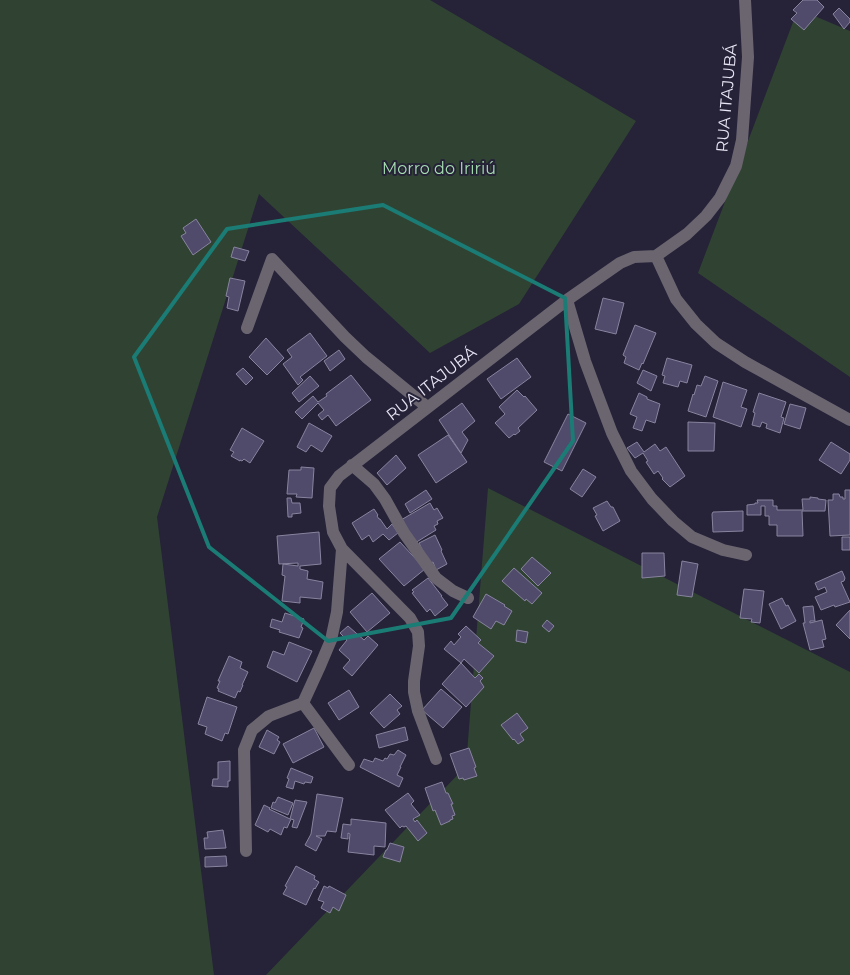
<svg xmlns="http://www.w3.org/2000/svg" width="850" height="975" font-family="Montserrat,sans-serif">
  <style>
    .green { fill: #304333 }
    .building { fill: #504a6b; stroke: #88849f }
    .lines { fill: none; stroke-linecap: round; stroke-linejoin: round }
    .street { stroke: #6b6570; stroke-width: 12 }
    .marked { fill: none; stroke: #1a7c75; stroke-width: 4; stroke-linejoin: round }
    .labels { text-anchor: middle; stroke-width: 4; stroke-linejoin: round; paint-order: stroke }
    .street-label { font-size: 16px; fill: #e8e6f5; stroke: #262238 }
    .park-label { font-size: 16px; fill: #a6deb0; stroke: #262238 }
  </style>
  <rect width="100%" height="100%" fill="#262238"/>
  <path class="green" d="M0,0H430L636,121L519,304L430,353L259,194L157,517L214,975H0Z
    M798,9L850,31V377L698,273Z
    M488,488L850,672V975H266L466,766Z"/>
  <path class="building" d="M803,0H817L824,7L804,30L791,19L797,13L793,10Z
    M839,8L850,19V22L844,29L833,14Z
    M196,219L211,242L193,255L181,236L186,233L183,228Z
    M234,247L249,251L245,261L231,257Z
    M230,278L245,281L238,311L227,308L229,297L226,296Z
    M603,298L624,303L616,334L595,329Z
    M635,325L656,333L643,364L642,363L639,370L624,363L626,357L623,355Z
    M310,333L327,356L300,377L303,380L298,385L283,364L292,357L287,350Z
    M266,338L284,358L267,375L249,357Z
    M339,350L345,359L330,371L324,361Z
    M517,358L531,377L501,399L487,379Z
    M667,358L692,365L687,383L680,381L678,387L663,383L665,376L662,375Z
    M243,368L253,378L246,385L236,374Z
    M643,370L657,376L651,391L637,383Z
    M351,375L371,400L336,426L328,415L322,420L318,415L324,410L318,403L302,419L295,412L313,396L318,402L327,396L326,394Z
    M310,376L319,386L299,402L292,393Z
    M705,376L718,381L706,417L688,411L693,394L694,395L697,385L701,386Z
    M723,382L747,390L741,407L747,409L741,427L713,417Z
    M517,390L524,397L525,396L537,410L518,428L520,431L515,435L514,434L509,438L495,423L505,414L499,407Z
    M639,393L647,397V399L660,404L655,423L646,420L642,431L633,428L637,417L630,414Z
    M759,393L786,402L781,417L784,418L780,433L766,428L767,424L762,422L760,427L752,425L755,413L753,412Z
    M462,403L475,421L462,432L468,440L461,453L439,420Z
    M790,404L806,408L800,429L784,424Z
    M568,414L586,423L562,471L544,462Z
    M688,422L715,423L714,451H688Z
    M309,423L332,436L322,452L311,445L306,452L297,447Z
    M242,428L264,441L250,463L244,459L242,461L240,460V461L231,456L234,452L230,450Z
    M448,435L467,462L436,483L418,455Z
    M637,442L644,452L655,444L660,451L666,447L685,476L670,487L662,479L663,478L658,471L654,474L646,462L648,461L643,453L635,458L627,448Z
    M831,442L850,454V460L841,474L819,460Z
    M396,455L406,468L387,485L377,473Z
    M301,467L314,468L312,498L296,497L297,494H287L289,470H301Z
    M583,469L596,477L582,497L570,489Z
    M426,490L432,499L410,513L405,504Z
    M845,490H850V535L830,536L828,500H833V494H839L840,497H843V499H845Z
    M810,497L818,498V499L826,500L825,511H802L803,536H777V525H769V516H765V506H761V515H747V505L755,504V503H758L757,500H773V506H777V510H803L802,499H810Z
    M287,498H291L292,503H300L301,513L292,514V517H288Z
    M607,501L611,507H613L620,521L603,531L595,516L597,515L593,508Z
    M430,503L434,510L437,508L443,518L437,521L438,524L434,526L436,530L415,543L401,520Z
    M374,509L378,515L377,516L379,519H380L387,529L392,524L398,533L389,540L383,534L373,542L369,535L362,540L352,523Z
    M743,511V531L713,532L712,514L713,512Z
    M319,532L321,564L300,566V569L308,571L307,579L323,582L321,599L300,597V603L282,601L285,576L282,575L283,564L298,566V563L279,564L277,536Z
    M435,535L442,550L441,551L447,564L436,570L433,562L429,564L419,543Z
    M842,537H850V550H842Z
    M400,542L425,569L404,586L379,559Z
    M642,553H664L665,576L642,578Z
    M532,557L551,573L538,586L521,569Z
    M682,561L698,564L692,597L677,595Z
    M514,568L542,593L532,604L526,599L525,601L502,581Z
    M842,571L845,578L844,581L841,582L850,602L835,607L834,605L821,610L815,597L827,592L825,587L818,590L815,583Z
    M428,578L442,596H441L448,605L435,616L430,609L427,612L412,593L414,592L412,590Z
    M744,589L764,591L760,623L751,622L752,619L740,618Z
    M372,593L390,613L367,632L350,612Z
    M486,594L505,605L504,606L512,611L504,625L496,621L491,629L473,617Z
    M782,598L786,606L788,605L796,621L781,629L769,604Z
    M813,606L815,621H810V623L822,620L826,639L822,640L824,647L810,650L803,623H805L803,607Z
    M850,610V639L836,625Z
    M285,613L304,619L301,627L303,628L299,638L279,632L280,630L270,627L272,619L282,622Z
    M547,620L554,626L549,632L542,626Z
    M348,626L364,640L368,636L378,645L352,676L343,668L350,660L339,650L347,640L340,633Z
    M466,626L481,640L478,643L494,656L479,673L464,659L461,663L444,649L451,641L454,645L461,637L458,634Z
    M517,630L528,632L526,643L516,641Z
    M289,642L312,651L297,682L267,667L273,651L284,655Z
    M229,656L242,662L240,668L248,672L242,685H243L240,692L238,691L235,698L218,691L219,689L217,688L220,681H218Z
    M461,663L475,678L479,674L483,678L480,681L484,687L466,707L442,684Z
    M441,689L462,707L443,728L422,710Z
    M349,690L359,707L339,720L328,703Z
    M390,694L402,706L397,710L400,714L384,728L370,713Z
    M207,697L237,707L228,734L225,733L222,741L205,734L207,727L198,724Z
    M517,713L528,728L520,734L524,740L518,744L514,739L513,740L501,725Z
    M405,727L408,740L379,748L376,735Z
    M314,728L324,747L293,763L283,744Z
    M267,730L279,737L277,740L280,742L274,754L259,747Z
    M469,748L476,767L474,768L477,776L464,780L463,778L459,779L450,754Z
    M398,750L406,755L400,767H401L397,775L403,778L399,787L360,767L364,759L373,762L375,758L383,761L385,758L387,759L390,754L394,755Z
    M230,761V781H228V787L212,786L213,779H218V762Z
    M291,768L313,777L311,783L305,782L304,784L295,781L293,789L286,787L289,779L287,778Z
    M442,782L446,793H448L453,804H451L455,815L452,816L453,819L450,820V821L441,825L435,810L433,811L425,788Z
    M408,793L414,801L411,804L420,815L413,819L415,822L417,820L427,833L418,841L406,826L404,827L402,826L400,828L385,810Z
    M317,794L343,798L336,832L327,831L325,836H316L322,839L316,851L305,845L311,834Z
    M278,797L293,803L288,815L271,808L273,802L275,803Z
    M295,800L307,802L297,828L292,827L294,820L291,819L287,828L284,827L281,835L270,829L268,832L255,825L264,805L270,808L269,809L290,819Z
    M351,819L386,823L385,847L374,846V855L348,852L350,834L348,833V839L341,838L343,824L351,825Z
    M223,830L226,848L205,849L204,838H208L207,832Z
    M390,843L404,847L400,862L383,857L386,850H387Z
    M226,856L227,866L205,867V857Z
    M296,866L315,876L314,879L319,882L315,889L314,888L306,905L283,894L287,887L285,886Z
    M324,886L328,888L329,886L346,895L339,911L333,907L330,913L321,908L324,902L318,900Z"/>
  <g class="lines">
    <path class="street" d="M656,256L676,299L696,324L716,343L745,362L850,420
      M567,300L585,361L598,396L612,433L631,471L652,499L673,521L692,537L723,550L746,555
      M247,328L272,259L345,337L366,357L427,407
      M352,465L374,484L385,499L404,533L436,578L453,591L468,598
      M342,549L410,618L418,632L419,646L414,681V692L418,711L436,759
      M303,703L349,765
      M246,851L244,750L252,730L269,716L303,703L320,666L331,640L337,612L342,549L333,532L329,506L330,488L339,476L567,300L620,263L634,257L656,256L687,234L706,216L720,198L736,166L742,140L748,57L745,0"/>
  </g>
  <path class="marked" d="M383,205L565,298L573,441L451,618L328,641L209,547L134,357L227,229Z"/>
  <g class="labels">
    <g class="street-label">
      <text transform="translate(726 98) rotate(-85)" y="6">RUA ITAJUBÁ</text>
      <text transform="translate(431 383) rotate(-38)" y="6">RUA ITAJUBÁ</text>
    </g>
    <g class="park-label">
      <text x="439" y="174">Morro do Iririú</text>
    </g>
  </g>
</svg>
